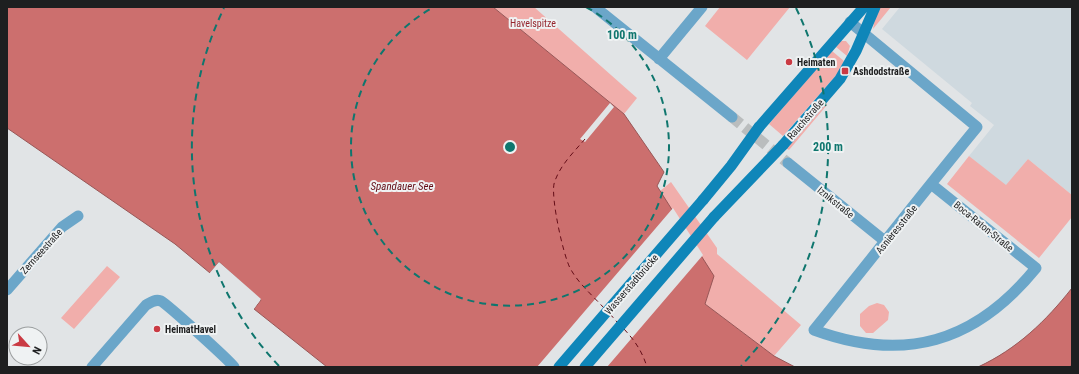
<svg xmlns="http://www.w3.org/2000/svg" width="1079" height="374" font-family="'Roboto Condensed',sans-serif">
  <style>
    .built { fill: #cfd9df }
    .green { fill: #f1aeab }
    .water { fill: #cc6f6e; stroke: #985757 }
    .pier { fill: #e1e4e6 }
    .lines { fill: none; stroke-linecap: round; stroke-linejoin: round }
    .ferry { stroke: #640d17; stroke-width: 1; stroke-dasharray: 5 4; stroke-linecap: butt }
    .minor-tunnel { stroke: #babdbe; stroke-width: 11; stroke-dasharray: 11 5.5; stroke-linecap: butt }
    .minor { stroke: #6ba6c9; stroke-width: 11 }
    .secondary { stroke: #0f86b9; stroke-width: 11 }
    .secondary-bridge { stroke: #0f86b9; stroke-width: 11 }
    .ring { fill: none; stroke: #0f766e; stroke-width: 2; stroke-dasharray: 7 5 }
    .poi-dot { fill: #ca3a43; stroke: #eff2f3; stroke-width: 1.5 }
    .labels { text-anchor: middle; stroke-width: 4; stroke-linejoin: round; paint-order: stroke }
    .park-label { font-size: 10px; fill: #95252d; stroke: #eff2f3 }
    .poi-label { font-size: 10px; font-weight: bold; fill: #1e1f20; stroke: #eff2f3; text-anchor: start }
    .street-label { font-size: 10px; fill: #1e1f20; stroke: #eff2f3 }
    .water-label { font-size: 11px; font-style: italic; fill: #640d17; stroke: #eff2f3 }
    .centre { fill: #0f766e; stroke: #eff2f3; stroke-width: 2 }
    .ring-label { font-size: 12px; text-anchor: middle; font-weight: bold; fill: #0f766e; stroke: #eff2f3; stroke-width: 4; stroke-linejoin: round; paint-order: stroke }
  </style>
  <rect width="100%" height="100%" fill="#e1e4e6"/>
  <path class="built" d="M900,7H1072V195L1028,159L1006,186L969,156L994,125L970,106L972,103L882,29Z"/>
  <path class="green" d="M493,7H534L637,98L624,114Z
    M720,7H790L747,60L705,26Z
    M881,7H891L873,29L876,12Z
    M840,41H846L850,46L847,56L836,47Z
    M832,51L844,61L838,73L783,136L769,124Z
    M826,103L827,105L789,150L786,148Z
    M969,156L1006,185L1028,159L1072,195V217L1039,258L947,184Z
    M671,182L717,248V254L801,325L774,356L705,304L660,191Z
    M107,266L120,277L74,329L61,318Z
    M877,303L884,305L889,312L888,320L873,333H866L860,326V314L869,306Z"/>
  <path class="water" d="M7,7H493L624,114L664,172L657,186L714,276L705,304L774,356L795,367H327L254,309L261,300L219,262L210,273L175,244L7,128Z
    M1072,288V365L1069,367H978C1017,349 1046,321 1072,288Z"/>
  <path class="pier" d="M610,103L614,107L585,142L580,139Z
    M673,208L703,255L607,367H537Z
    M219,262L261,299L253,310L252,308L259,300L219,265L211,275H208Z"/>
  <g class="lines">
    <path class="ferry" d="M585,139C574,152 559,166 554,184C551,199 563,254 570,268C578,283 592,295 604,308
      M610,314L617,322
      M624,329C635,341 642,351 647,367"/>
    <path class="minor-tunnel" d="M732,117L788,163"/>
    <path class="minor" d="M595,7L732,117
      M850,22L977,127C922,194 869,262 814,330C904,363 975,343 1036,268L931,184
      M659,59L702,7
      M788,163L886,242
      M7,290L62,227L78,216
      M92,367L146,305C151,302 155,299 161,301C168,305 229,360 234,367"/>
    <path class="secondary" d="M759,127L864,7
      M783,145L840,79L856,51L875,7
      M559,367L703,200
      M585,367L714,217"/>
    <path class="secondary-bridge" d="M703,200L731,166L759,127
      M714,217L783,145"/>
  </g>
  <g class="ring">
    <path d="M586 7A159 159 0 1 1 434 7"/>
    <path d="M279 366A318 318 0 0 1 224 8M796 8A318 318 0 0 1 741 366"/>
  </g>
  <g class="poi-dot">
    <circle cx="789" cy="62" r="4"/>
    <rect x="841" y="67" width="8" height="8" rx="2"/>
    <circle cx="157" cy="329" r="4"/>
  </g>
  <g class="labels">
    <g class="park-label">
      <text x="533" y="27">Havelspitze</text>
    </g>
    <g class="poi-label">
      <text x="797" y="66">Heimaten</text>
      <text x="853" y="75">Ashdodstraße</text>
      <text x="165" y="333">HeimatHavel</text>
    </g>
    <g class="street-label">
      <text transform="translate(805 119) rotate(-49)" y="4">Rauchstraße</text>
      <text transform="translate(836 202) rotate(39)" y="4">Iznikstraße</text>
      <text transform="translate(984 226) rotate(39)" y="4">Boca-Raton-Straße</text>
      <text transform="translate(896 229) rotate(-51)" y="4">Asnièresstraße</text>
      <text transform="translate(41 251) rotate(-48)" y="4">Zernseestraße</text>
      <text transform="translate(631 284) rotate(-49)" y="4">Wasserstadtbrücke</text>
    </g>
    <g class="water-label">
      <text x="402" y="190">Spandauer See</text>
    </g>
  </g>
  <circle cx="510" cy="147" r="6" class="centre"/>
  <g class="ring-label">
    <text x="622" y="39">100 m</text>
    <text x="828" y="151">200 m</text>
  </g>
  <rect width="1079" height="374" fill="none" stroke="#1e1f20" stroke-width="16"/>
  <g transform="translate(28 346) rotate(117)"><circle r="19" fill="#eff2f3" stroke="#9b9e9f"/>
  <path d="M0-3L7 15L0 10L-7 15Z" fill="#ca3a43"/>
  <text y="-6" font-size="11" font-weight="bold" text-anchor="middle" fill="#1e1f20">N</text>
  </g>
</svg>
